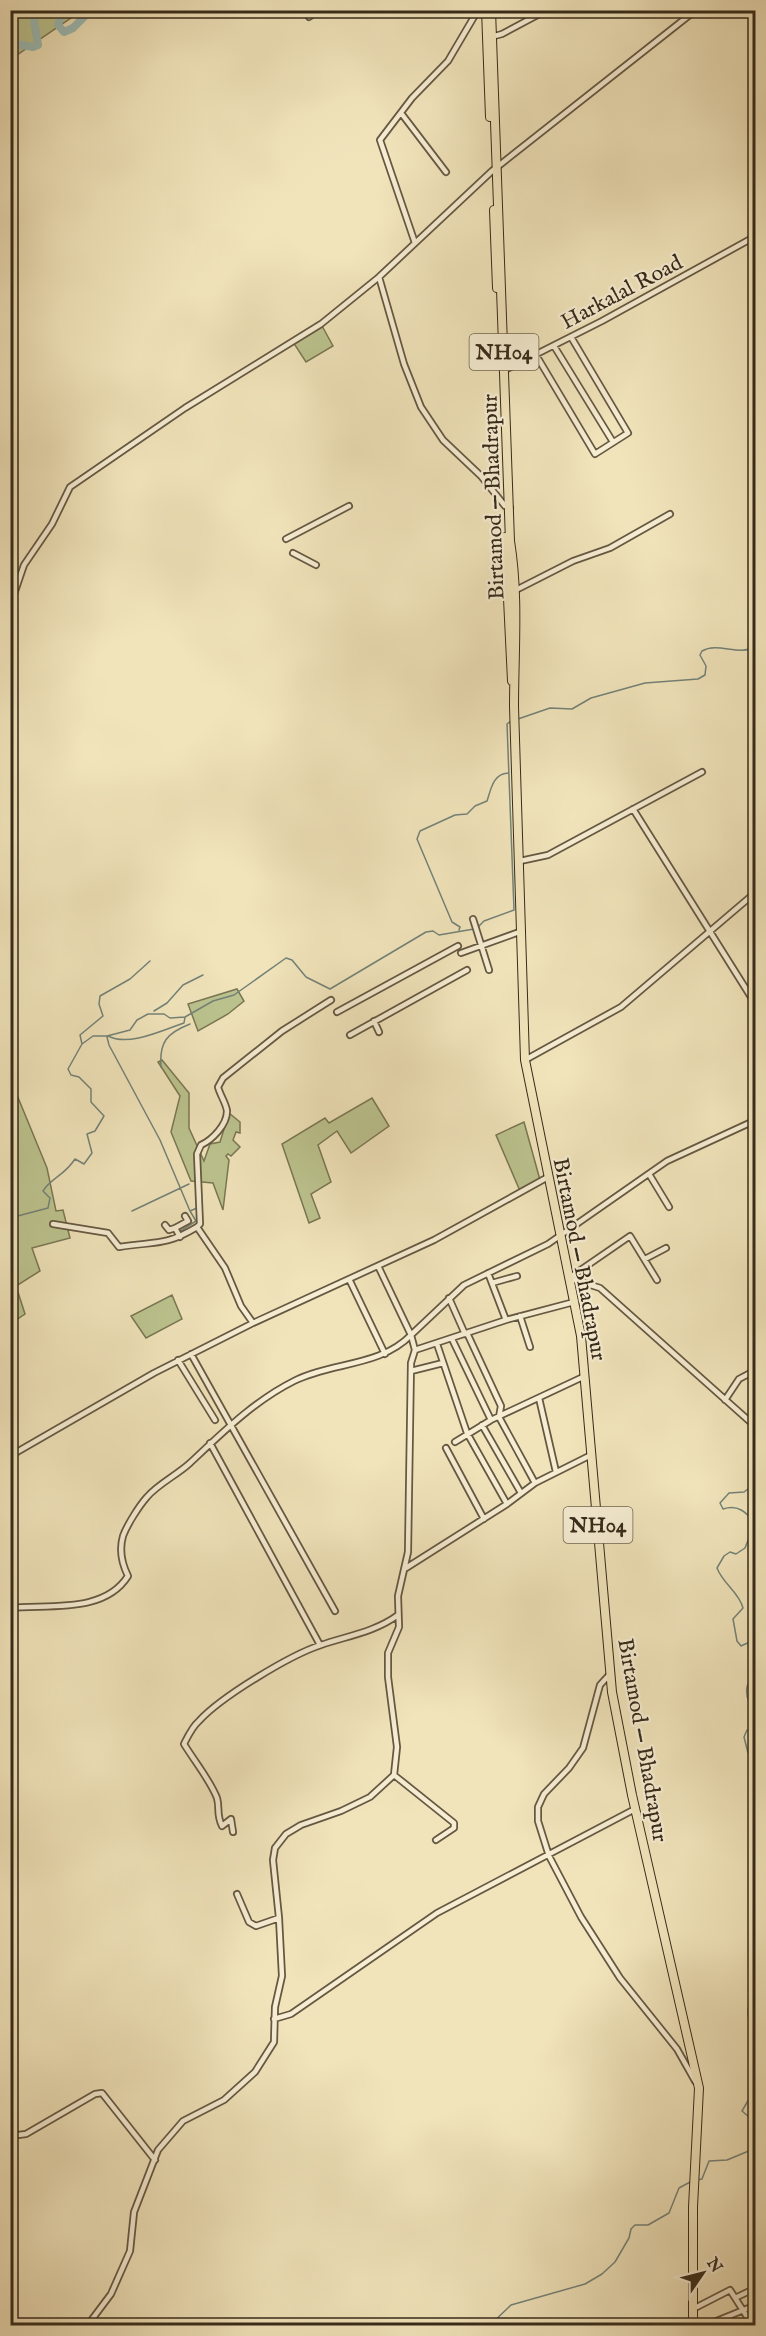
<svg xmlns="http://www.w3.org/2000/svg" width="766" height="2336" font-family="'IM FELL English',serif">
  <style>
    .green { fill: #bcc48f; stroke: #797754; stroke-width: 1.5 }
    .lines { fill: none; stroke-linecap: round; stroke-linejoin: round }
    .stream { stroke: #738278; stroke-width: 1.5 }
    .river { stroke: #9cbdb7; stroke-width: 8 }
    .minor-casing { stroke: #655842; stroke-width: 8 }
    .primary-casing { stroke: #362a1a; stroke-width: 10 }
    .minor { stroke: #f6edd3; stroke-width: 4.5 }
    .primary { stroke: #f1e4bb; stroke-width: 8 }
    .labels { text-anchor: middle; stroke-width: 4.5; stroke-linejoin: round; paint-order: stroke }
    .shield { fill: #f6edd3; stroke: #706452; stroke-width: 1.5 }
    .shield-label { font-size: 21px; font-weight: bold; fill: #362a1a }
    .street-label { font-size: 22px; fill: #362a1a; stroke: #f6edd3 }
  </style>
  <rect width="100%" height="100%" fill="#f1e4bb"/>
  <filter id="stains"><feTurbulence type="fractalNoise" baseFrequency=".00333" numOctaves="4"/><feColorMatrix values="0 0 0 0 .2 0 0 0 0 .09 0 0 0 0 .02 0 0 0 .5 -.17"/></filter>
  <radialGradient id="worn" r=".72"><stop offset=".6" stop-color="#630" stop-opacity="0"/><stop offset="1" stop-color="#630" stop-opacity=".3"/></radialGradient>
  <path class="green" d="M11,10H81V11L11,59Z
    M321,324L333,346L306,362L293,342Z
    M237,989L244,1001L228,1014L198,1031L188,1004Z
    M162,1060L189,1093V1128L204,1161L210,1144L220,1142L229,1113L240,1122V1133L236,1132L233,1140L240,1147L231,1156L228,1154L226,1156L229,1160L223,1210L213,1183L191,1181L171,1132L180,1096L158,1062Z
    M10,1078L47,1168L56,1211L63,1210L70,1238L32,1248L40,1271L16,1286L25,1314L13,1322L10,1212L16,1210L10,1199Z
    M372,1098L389,1126L351,1153L337,1131L318,1145L331,1182L311,1194L320,1218L309,1223L282,1144L325,1118L329,1123Z
    M524,1122L540,1180L520,1191L496,1135Z
    M172,1295L182,1319L146,1338L131,1316Z"/>
  <g class="lines">
    <path class="stream" d="M518,719L550,708L572,709L591,698L645,683L698,679L705,675L706,666L700,655L702,651C718,642 738,656 756,647
      M478,927L484,921L514,910L507,724L511,721
      M459,930L460,927L452,922L417,839L420,831L455,815L467,814L475,806L487,801C491,789 493,774 508,773
      M154,1011L167,1003L183,985L203,975
      M108,1036C129,1047 163,1030 184,1023L185,1017
      M107,1037L109,1045L160,1140L190,1211
      M82,1044L80,1035L103,1016L99,1004L100,996L130,979L150,961
      M161,1067C159,1042 167,1033 190,1024
      M132,1211L189,1184
      M10,1218L48,1208L50,1198L43,1191C51,1178 64,1176 75,1159L84,1164L92,1153L87,1134L95,1131L104,1116L91,1102V1089L79,1077L71,1075L68,1069L82,1044L93,1036H107L130,1030L137,1020L148,1014H164L170,1018L185,1017L213,1001L234,995L286,958L292,960L306,977L330,989L426,932L433,931L439,935L474,929
      M171,1237L196,1221L190,1211L197,1208
      M756,1483L744,1492L729,1493L720,1503L723,1509C738,1504 746,1512 755,1523L745,1548L736,1554L730,1552L724,1556L717,1568C723,1584 739,1592 743,1608L733,1619L737,1641L741,1646L756,1639
      M756,1672C747,1682 744,1690 749,1702L756,1704
      M756,1731L747,1730L744,1737L748,1753L756,1756
      M756,2005L748,2009V2016L756,2028
      M756,2087L742,2111L756,2123
      M697,2180L702,2179L709,2161L727,2160L756,2148
      M489,2326L511,2305L585,2284L602,2274L615,2262L629,2238L631,2229L635,2225H648L669,2213L679,2188L692,2181"/>
    <path class="river" d="M63,10L58,25L64,32L73,28L91,10
      M10,43L33,47L38,45L33,14L38,10"/>
    <defs>
      <path id="minor" d="M309,17L320,10
        M491,37L502,34L547,10
        M401,113L446,172
        M415,243L380,140L412,98L448,61L478,10
        M379,277L404,364L421,407L443,440L481,476L505,506L510,508
        M554,346L613,442
        M536,355L595,454L628,433L571,337
        M503,371L602,321L756,236
        M286,539L349,506
        M293,553L316,565
        M514,591L573,561L610,548L670,514
        M10,606L24,565L52,524L70,487L185,408L321,324L379,277L492,171L696,10
        M633,809L756,1005
        M520,861L548,855L702,772
        M473,919L489,970
        M461,953L522,931
        M337,1012L458,946
        M374,1021L379,1032
        M350,1035L467,970
        M525,1060L621,1007L756,892
        M649,1174L669,1207
        M53,1224L108,1233L119,1247C154,1241 164,1247 197,1227L200,1224L197,1154L201,1145C212,1140 227,1125 227,1111C226,1103 220,1095 218,1087L223,1078L282,1031L331,1000
        M165,1225L169,1230L175,1228L180,1237
        M197,1227L225,1268L241,1306L253,1323
        M175,1228L188,1221L185,1216
        M645,1259L666,1248
        M488,1273L506,1320L574,1302
        M569,1278L600,1288L756,1427
        M569,1278L630,1236L657,1280
        M349,1279L385,1354
        M492,1283L517,1276
        M449,1298L465,1334
        M520,1316L530,1347
        M467,1333L501,1406L499,1417L535,1483
        M452,1339L491,1420
        M437,1344L467,1433L507,1504L535,1483L591,1455
        M415,1350L506,1320
        M191,1354L335,1611
        M178,1360L215,1420
        M411,1371L443,1363
        M539,1398L556,1472
        M725,1400L739,1379L756,1370
        M482,1425L521,1493
        M455,1442L491,1420L585,1376
        M210,1443L320,1645
        M446,1448L484,1519
        M10,1456L154,1373L253,1323L434,1240L548,1177
        M406,1568L507,1504
        M10,1608C48,1604 104,1614 128,1576C122,1564 119,1550 123,1536C127,1525 139,1506 147,1497C158,1484 177,1475 190,1463C222,1433 254,1401 294,1381C331,1362 380,1367 411,1335L379,1268
        M611,1673L600,1685L583,1748L569,1768L544,1794L538,1807V1821L549,1856L581,1917L620,1978L677,2049L695,2081
        M394,1775L454,1823V1828L436,1840
        M233,1832L231,1819L222,1826C216,1814 220,1808 217,1798C210,1780 195,1762 184,1744C188,1736 192,1727 199,1721C221,1697 290,1655 321,1645C347,1636 375,1632 398,1615
        M237,1894L249,1922L256,1926L279,1918
        M274,2019L291,2014L437,1913L635,1809
        M10,2136L26,2134L95,2094L102,2093L155,2160
        M735,2298L756,2288
        M693,2309L730,2290L753,2326
        M87,2326L111,2294L130,2251L134,2212L158,2150L183,2121L224,2100L255,2072L274,2042L275,2007L282,1976L279,1918L273,1860L275,1848L286,1834L301,1825L341,1811L370,1797L394,1775L397,1747L388,1677V1653L399,1627L398,1596L408,1552L411,1363L415,1350L411,1335L464,1285L548,1244L667,1161L756,1120
        M704,2326L756,2305"/>
      <path id="primary" d="M486,10L490,117
        M491,10L510,541C519,596 514,652 514,707L525,1060L581,1336L612,1692L632,1795L699,2088L693,2207V2326
        M494,210L497,288
        M505,537L512,681"/>
    </defs>
    <use href="#minor" class="minor-casing"/>
    <use href="#primary" class="primary-casing"/>
    <use href="#minor" class="minor"/>
    <use href="#primary" class="primary"/>
  </g>
  <g class="labels">
    <g class="shield">
      <rect x="469.5" y="334" width="69" height="36" rx="4.5"/>
      <rect x="563.5" y="1507" width="69" height="36" rx="4.5"/>
    </g>
    <g class="shield-label">
      <text x="504" y="359">NH04</text>
      <text x="598" y="1532">NH04</text>
    </g>
    <g class="street-label">
      <text transform="translate(621 291) rotate(-28)" y="8">Harkalal Road</text>
      <text transform="translate(492 497) rotate(-92)" y="8">Birtamod — Bhadrapur</text>
      <text transform="translate(581 1259) rotate(79)" y="8">Birtamod — Bhadrapur</text>
      <text transform="translate(644 1740) rotate(80)" y="8">Birtamod — Bhadrapur</text>
    </g>
  </g>
  <rect width="766" height="2336" fill="none" stroke="#f1e4bb" stroke-width="36"/>
  <rect x="12" y="12" width="742" height="2312" fill="none" stroke="#362a1a" stroke-width="3"/>
  <rect x="18" y="18" width="730" height="2300" fill="none" stroke="#362a1a" stroke-width="1.5"/>
  <g transform="translate(703 2273) rotate(55)" stroke="#f6edd3" stroke-width="4.5" paint-order="stroke">
  <path d="M0-4.5L10 22L0 15L-10 22Z" fill="#362a1a"/>
  <text y="-9" font-size="16" font-weight="bold" text-anchor="middle" fill="#362a1a">N</text>
  </g>
  <rect width="100%" height="100%" filter="url(#stains)"/>
  <rect width="100%" height="100%" fill="url(#worn)"/>
</svg>
